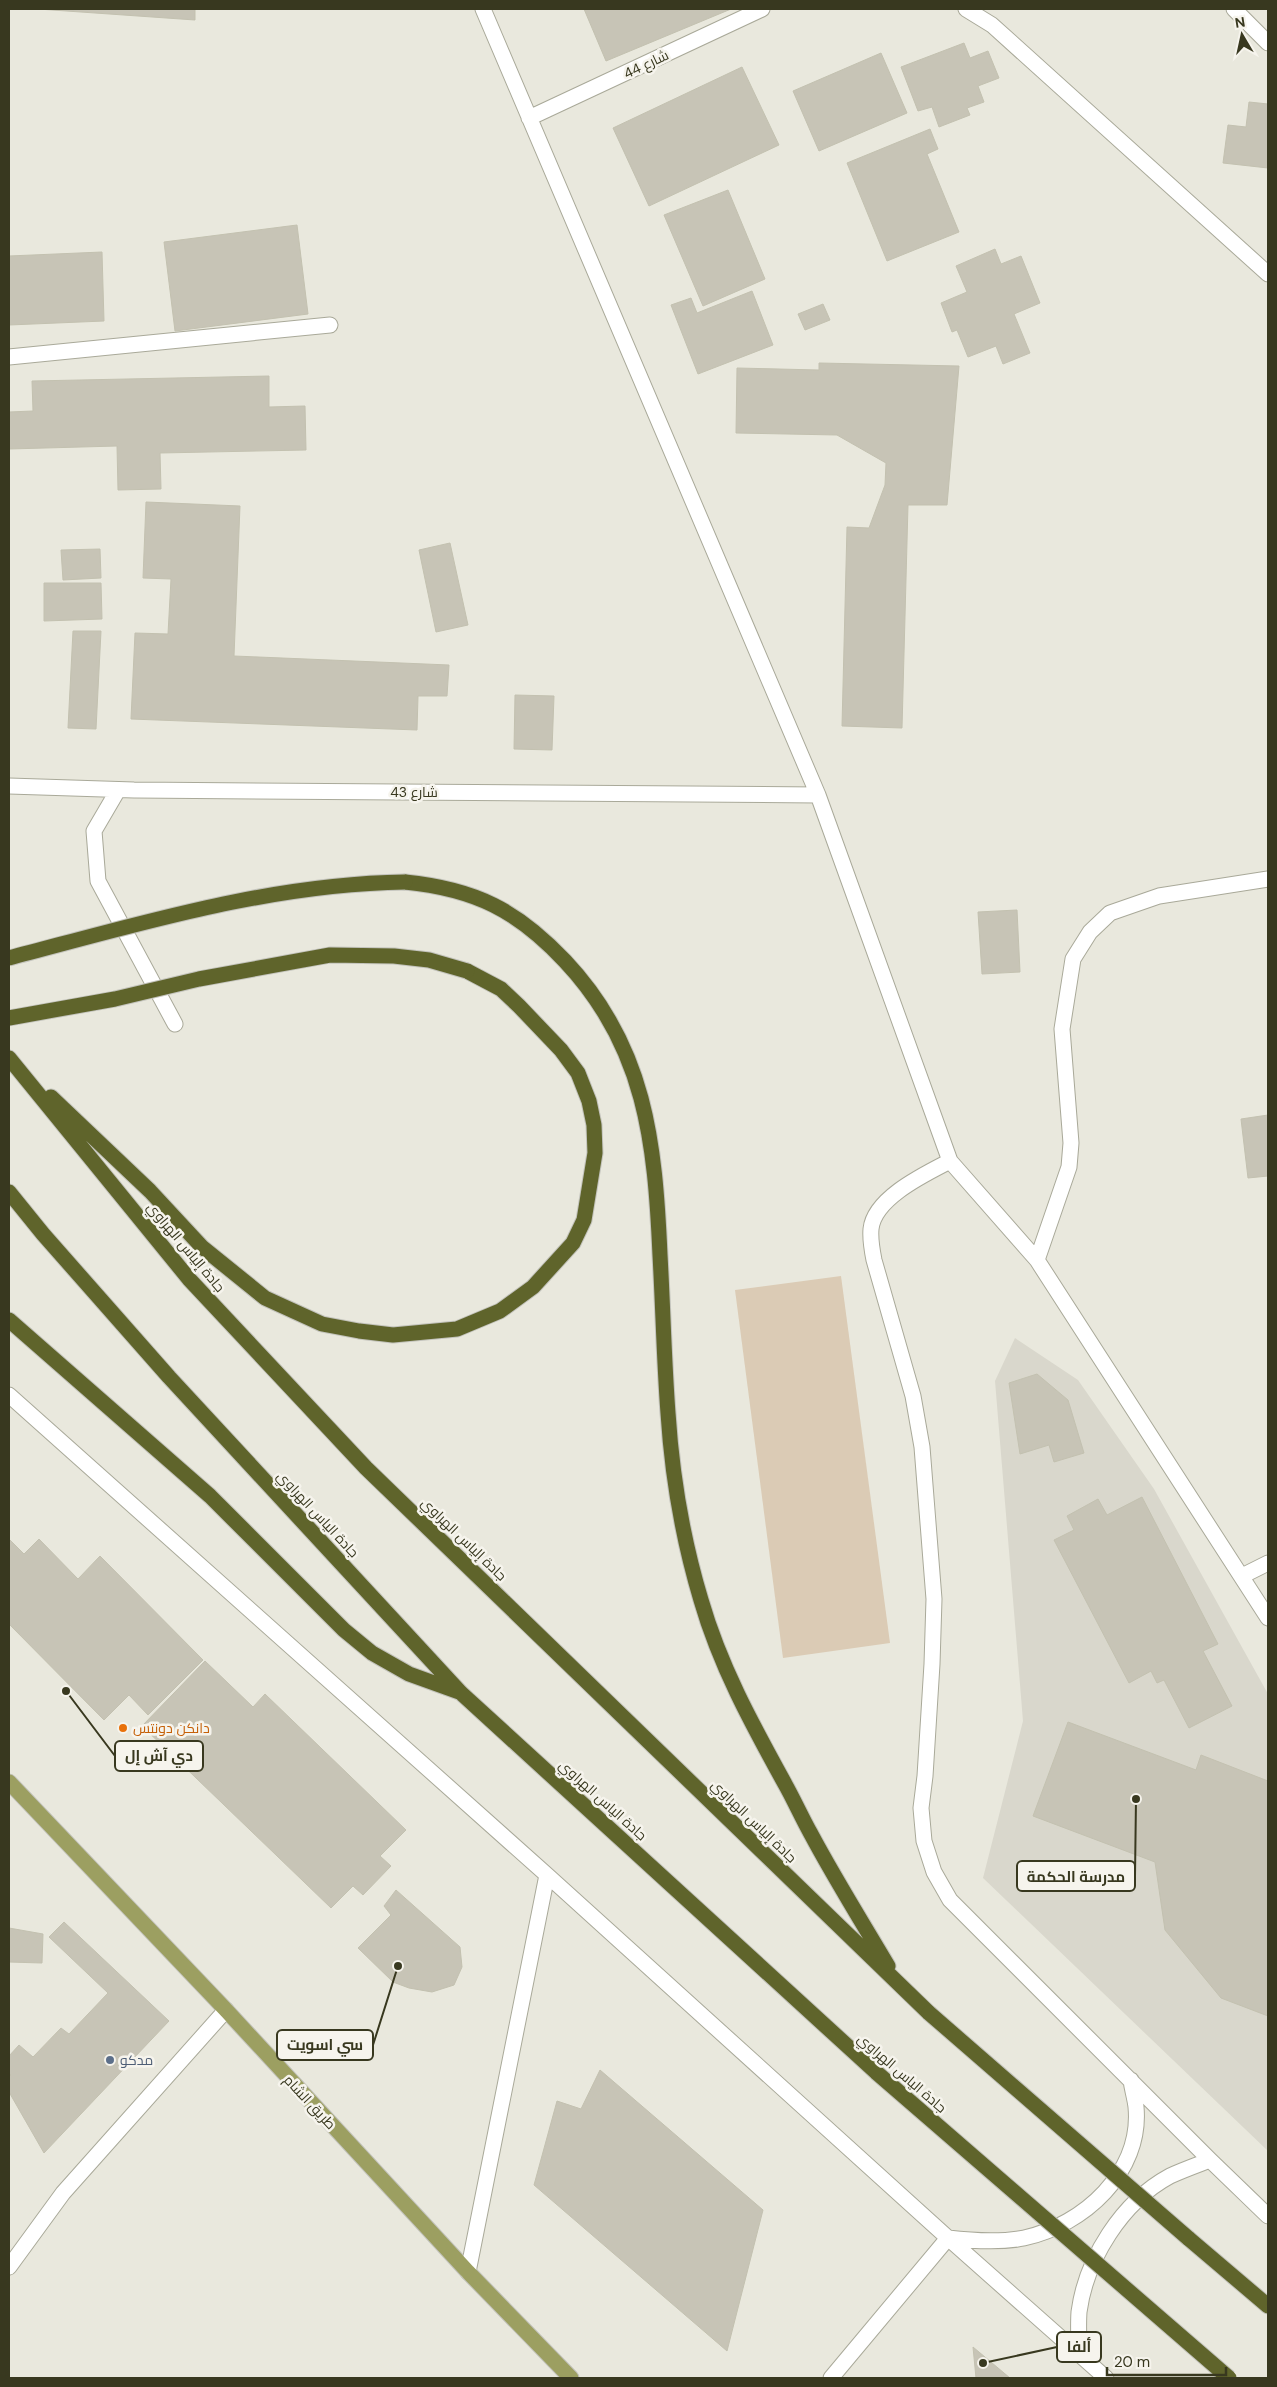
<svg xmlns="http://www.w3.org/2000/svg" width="1277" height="2387" font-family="'DM Sans',Cairo,sans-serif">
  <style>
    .built { fill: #d9d7cc }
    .green { fill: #dbcbb5 }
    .building { fill: #c7c4b6; stroke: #c3c1b0 }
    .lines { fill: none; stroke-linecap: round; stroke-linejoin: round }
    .minor-casing { stroke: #a9a999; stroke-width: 17 }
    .major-casing { stroke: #c3c3bc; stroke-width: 17 }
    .highway-casing { stroke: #c3c3bc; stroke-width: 17 }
    .minor { stroke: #fff; stroke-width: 15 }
    .major { stroke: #9c9f61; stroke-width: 15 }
    .highway { stroke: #5f642b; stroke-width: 15 }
    .highway-bridge-casing { stroke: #c3c3bc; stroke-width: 17; stroke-linecap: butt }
    .highway-bridge { stroke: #5f642b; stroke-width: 15 }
    .food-dot { fill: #e8710a; stroke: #f6f4ed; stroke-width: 2 }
    .service-dot { fill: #5c6f8a; stroke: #f6f4ed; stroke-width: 2 }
    .labels { text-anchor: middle; stroke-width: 5; stroke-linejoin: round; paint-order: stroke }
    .street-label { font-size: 14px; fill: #38381f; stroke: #f6f4ed }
    .food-label { font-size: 14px; fill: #c56008; stroke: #f6f4ed; text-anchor: start }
    .service-label { font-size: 14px; fill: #4e5e75; stroke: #f6f4ed; text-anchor: start }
    .leader { fill: none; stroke: #38381f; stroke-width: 2 }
    .callout-dot { fill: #38381f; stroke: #f6f4ed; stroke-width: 2 }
    .callout { fill: #f6f4ed; stroke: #38381f; stroke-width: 2 }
    .callout-label { font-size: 15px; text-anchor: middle; font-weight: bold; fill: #38381f }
  </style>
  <rect width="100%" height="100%" fill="#e9e8dd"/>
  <path class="built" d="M1015,1338L1078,1380L1154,1489L1268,1694V2151L983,1878L1023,1721L995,1381Z"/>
  <path class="green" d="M841,1276L890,1643L783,1658L735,1290Z"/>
  <path class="building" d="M38,9H195V20Z
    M584,9H731L606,61Z
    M964,43L970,58L988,51L999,78L978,86L984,102L967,108L970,115L939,127L932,107L918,111L901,67Z
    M881,53L907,113L819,151L793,91Z
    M742,67L779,145L649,206L613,128Z
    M1249,102L1268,104V168L1223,163L1228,125L1246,127Z
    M930,129L938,149L927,154L959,232L887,261L847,163Z
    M728,190L765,279L703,306L664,215Z
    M297,225L308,314L175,331L164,242Z
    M995,249L1001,264L1021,256L1040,303L1014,314L1030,353L1003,364L996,346L968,357L957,330L952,332L941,303L967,292L956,266Z
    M102,252L104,321L9,325V256Z
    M752,291L773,345L698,374L671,305L691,298L697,313Z
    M823,304L830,320L805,330L798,314Z
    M819,363L959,366L947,505H908L902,728L842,726L847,527L869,528L885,485L886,463L837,435L736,433L737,368L819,370Z
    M269,376V407L305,406L306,450L160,453L161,489L118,490L117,446L9,449V412L33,411L32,381Z
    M146,502L240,506L234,656L449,665L447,696H418L417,730L131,719L135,633L168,634L171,579L143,578Z
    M450,543L468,625L436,632L419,550Z
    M100,549L101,578L63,580L61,550Z
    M44,583H101L102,619L44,621Z
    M73,631H101L96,729L68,728Z
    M515,695L554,696L552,750L514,749Z
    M1017,910L1020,972L982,974L978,912Z
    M1268,1115V1176L1248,1178L1241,1119Z
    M1037,1374L1068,1400L1084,1453L1054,1462L1049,1445L1020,1454L1009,1383Z
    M1142,1497L1218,1644L1203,1651L1232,1706L1189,1728L1164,1680L1157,1683L1151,1671L1129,1683L1054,1540L1074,1530L1067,1516L1098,1499L1107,1515Z
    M9,1539L24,1554L39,1539L78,1579L100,1556L203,1660L148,1715L129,1695L104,1720L9,1624Z
    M205,1661L253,1707L265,1694L406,1830L380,1856L391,1866L363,1895L353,1886L331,1908L142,1726Z
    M1068,1722L1196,1770L1201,1755L1268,1781V2016L1221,1998L1165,1930L1155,1862L1033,1816Z
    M396,1890L460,1947L462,1967L454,1985L432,1992L409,1988L393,1982L358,1948L391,1915L384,1906Z
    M64,1922L169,2021L44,2153L9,2092V2077L11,2075L9,2073V2056L19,2045L33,2057L61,2028L69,2034L108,1993L49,1937Z
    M9,1928L43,1934L42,1963L9,1962Z
    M600,2070L763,2210L727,2351L534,2185L557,2101L581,2109Z
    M973,2347L1010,2378H976Z"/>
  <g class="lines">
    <defs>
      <path id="minor" d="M483,9L818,795L950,1161L1037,1260L1268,1618
        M966,9L992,25L1268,274
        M1234,9L1268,43
        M529,118L762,9
        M9,357L330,325
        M9,786L134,790L818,795
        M118,790L94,831L98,881L175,1024
        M950,1161C925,1174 874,1198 871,1229C870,1240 872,1250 874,1260L913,1396L922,1447L934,1599L932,1664L925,1776L921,1808L924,1841L934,1872L950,1900L1210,2160L1268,2216
        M1037,1260L1069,1167L1071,1143L1062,1029L1073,959L1090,932L1110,913L1159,896L1268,879
        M9,1395L547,1875L948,2238L1106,2378
        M1242,1576L1268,1563
        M9,2267L63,2193L226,2010
        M468,2272L547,1875
        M1079,2355C1079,2341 1078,2326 1079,2312C1086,2259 1122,2202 1170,2176C1183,2170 1197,2165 1210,2160
        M831,2378L948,2238C973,2241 999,2243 1024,2238C1084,2225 1142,2172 1136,2107C1135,2098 1132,2089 1131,2080"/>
      <path id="major" d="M9,1782L226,2010L468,2272L571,2378"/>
      <path id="highway" d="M405,882C475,889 517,910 565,961C646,1047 655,1143 660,1255C663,1308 664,1360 668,1413C672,1475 683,1540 701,1600C720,1666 752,1724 785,1784C794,1800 802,1818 811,1834C835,1879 862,1922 888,1966
        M9,1058L189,1279L366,1468L929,2013
        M51,1097L150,1191L202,1247L265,1298L322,1324L359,1331L393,1335L457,1329L500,1311L533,1287L573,1243L584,1220L595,1153L594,1125L589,1101L578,1073L561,1050L519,1006L501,989L467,971
        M9,1192L43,1234L169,1377L461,1693L877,2073
        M9,1320L210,1496L344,1630L372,1653L409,1674L459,1692
        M1188,2238L1268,2306"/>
    </defs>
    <use href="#minor" class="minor-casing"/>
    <use href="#major" class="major-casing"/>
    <use href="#highway" class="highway-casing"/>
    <use href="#minor" class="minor"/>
    <use href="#major" class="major"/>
    <use href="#highway" class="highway"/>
    <defs>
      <path id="highway-bridge" d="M9,958C139,924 269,884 405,882
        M9,1018L115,999L199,979L330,955L394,956L429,960L467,971
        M929,2013L1188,2238
        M877,2073L1229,2378"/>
    </defs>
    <use href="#highway-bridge" class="highway-bridge-casing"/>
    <use href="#highway-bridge" class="highway-bridge"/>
  </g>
  <circle class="food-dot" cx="123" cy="1728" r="5"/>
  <circle class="service-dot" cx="110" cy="2060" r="5"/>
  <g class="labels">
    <g class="street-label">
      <text transform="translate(646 64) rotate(-25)" y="5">شارع 44</text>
      <text x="414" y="797">شارع 43</text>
      <text transform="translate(186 1247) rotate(50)" y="5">جادة إلياس الهراوي</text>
      <text transform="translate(318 1514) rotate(47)" y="5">جادة الياس الهراوي</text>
      <text transform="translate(464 1539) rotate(44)" y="5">جادة إلياس الهراوي</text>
      <text transform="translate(603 1800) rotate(42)" y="5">جادة الياس الهراوي</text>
      <text transform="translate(754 1821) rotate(44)" y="5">جادة إلياس الهراوي</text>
      <text transform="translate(902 2073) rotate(41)" y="5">جادة الياس الهراوي</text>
      <text transform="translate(310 2102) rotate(47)" y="5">طريق الشام</text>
    </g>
    <g class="food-label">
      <text x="133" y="1733">دانكن دونتس</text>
    </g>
    <g class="service-label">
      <text x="120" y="2065">مدكو</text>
    </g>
  </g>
  <path class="leader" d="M66 1691L115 1756M1136 1799L1135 1876M398 1966L373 2045M983 2363L1057 2347"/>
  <g class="callout-dot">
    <circle cx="66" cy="1691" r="5"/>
    <circle cx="1136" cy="1799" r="5"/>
    <circle cx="398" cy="1966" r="5"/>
    <circle cx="983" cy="2363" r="5"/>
  </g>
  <g class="callout">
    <rect x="115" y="1741" width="88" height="30" rx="5"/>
    <rect x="1017" y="1861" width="118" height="30" rx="5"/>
    <rect x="277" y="2030" width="96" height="30" rx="5"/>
    <rect x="1057" y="2332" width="44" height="30" rx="5"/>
  </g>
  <g class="callout-label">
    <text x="159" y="1761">دي آش إل</text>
    <text x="1076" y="1882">مدرسة الحكمة</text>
    <text x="325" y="2050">سي اسويت</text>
    <text x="1079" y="2352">ألفا</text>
  </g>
  <rect width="1277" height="2387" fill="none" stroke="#38381f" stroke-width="20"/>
  <g transform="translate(1242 35) rotate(351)" stroke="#f6f4ed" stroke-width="4" paint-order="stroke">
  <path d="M0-4L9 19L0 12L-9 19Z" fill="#38381f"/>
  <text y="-8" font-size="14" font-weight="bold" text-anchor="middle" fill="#38381f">N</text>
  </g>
  <path d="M1107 2367v8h119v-8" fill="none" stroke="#38381f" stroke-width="2.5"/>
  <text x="1114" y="2367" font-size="15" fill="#38381f" stroke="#f6f4ed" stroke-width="4" paint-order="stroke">20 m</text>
</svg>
